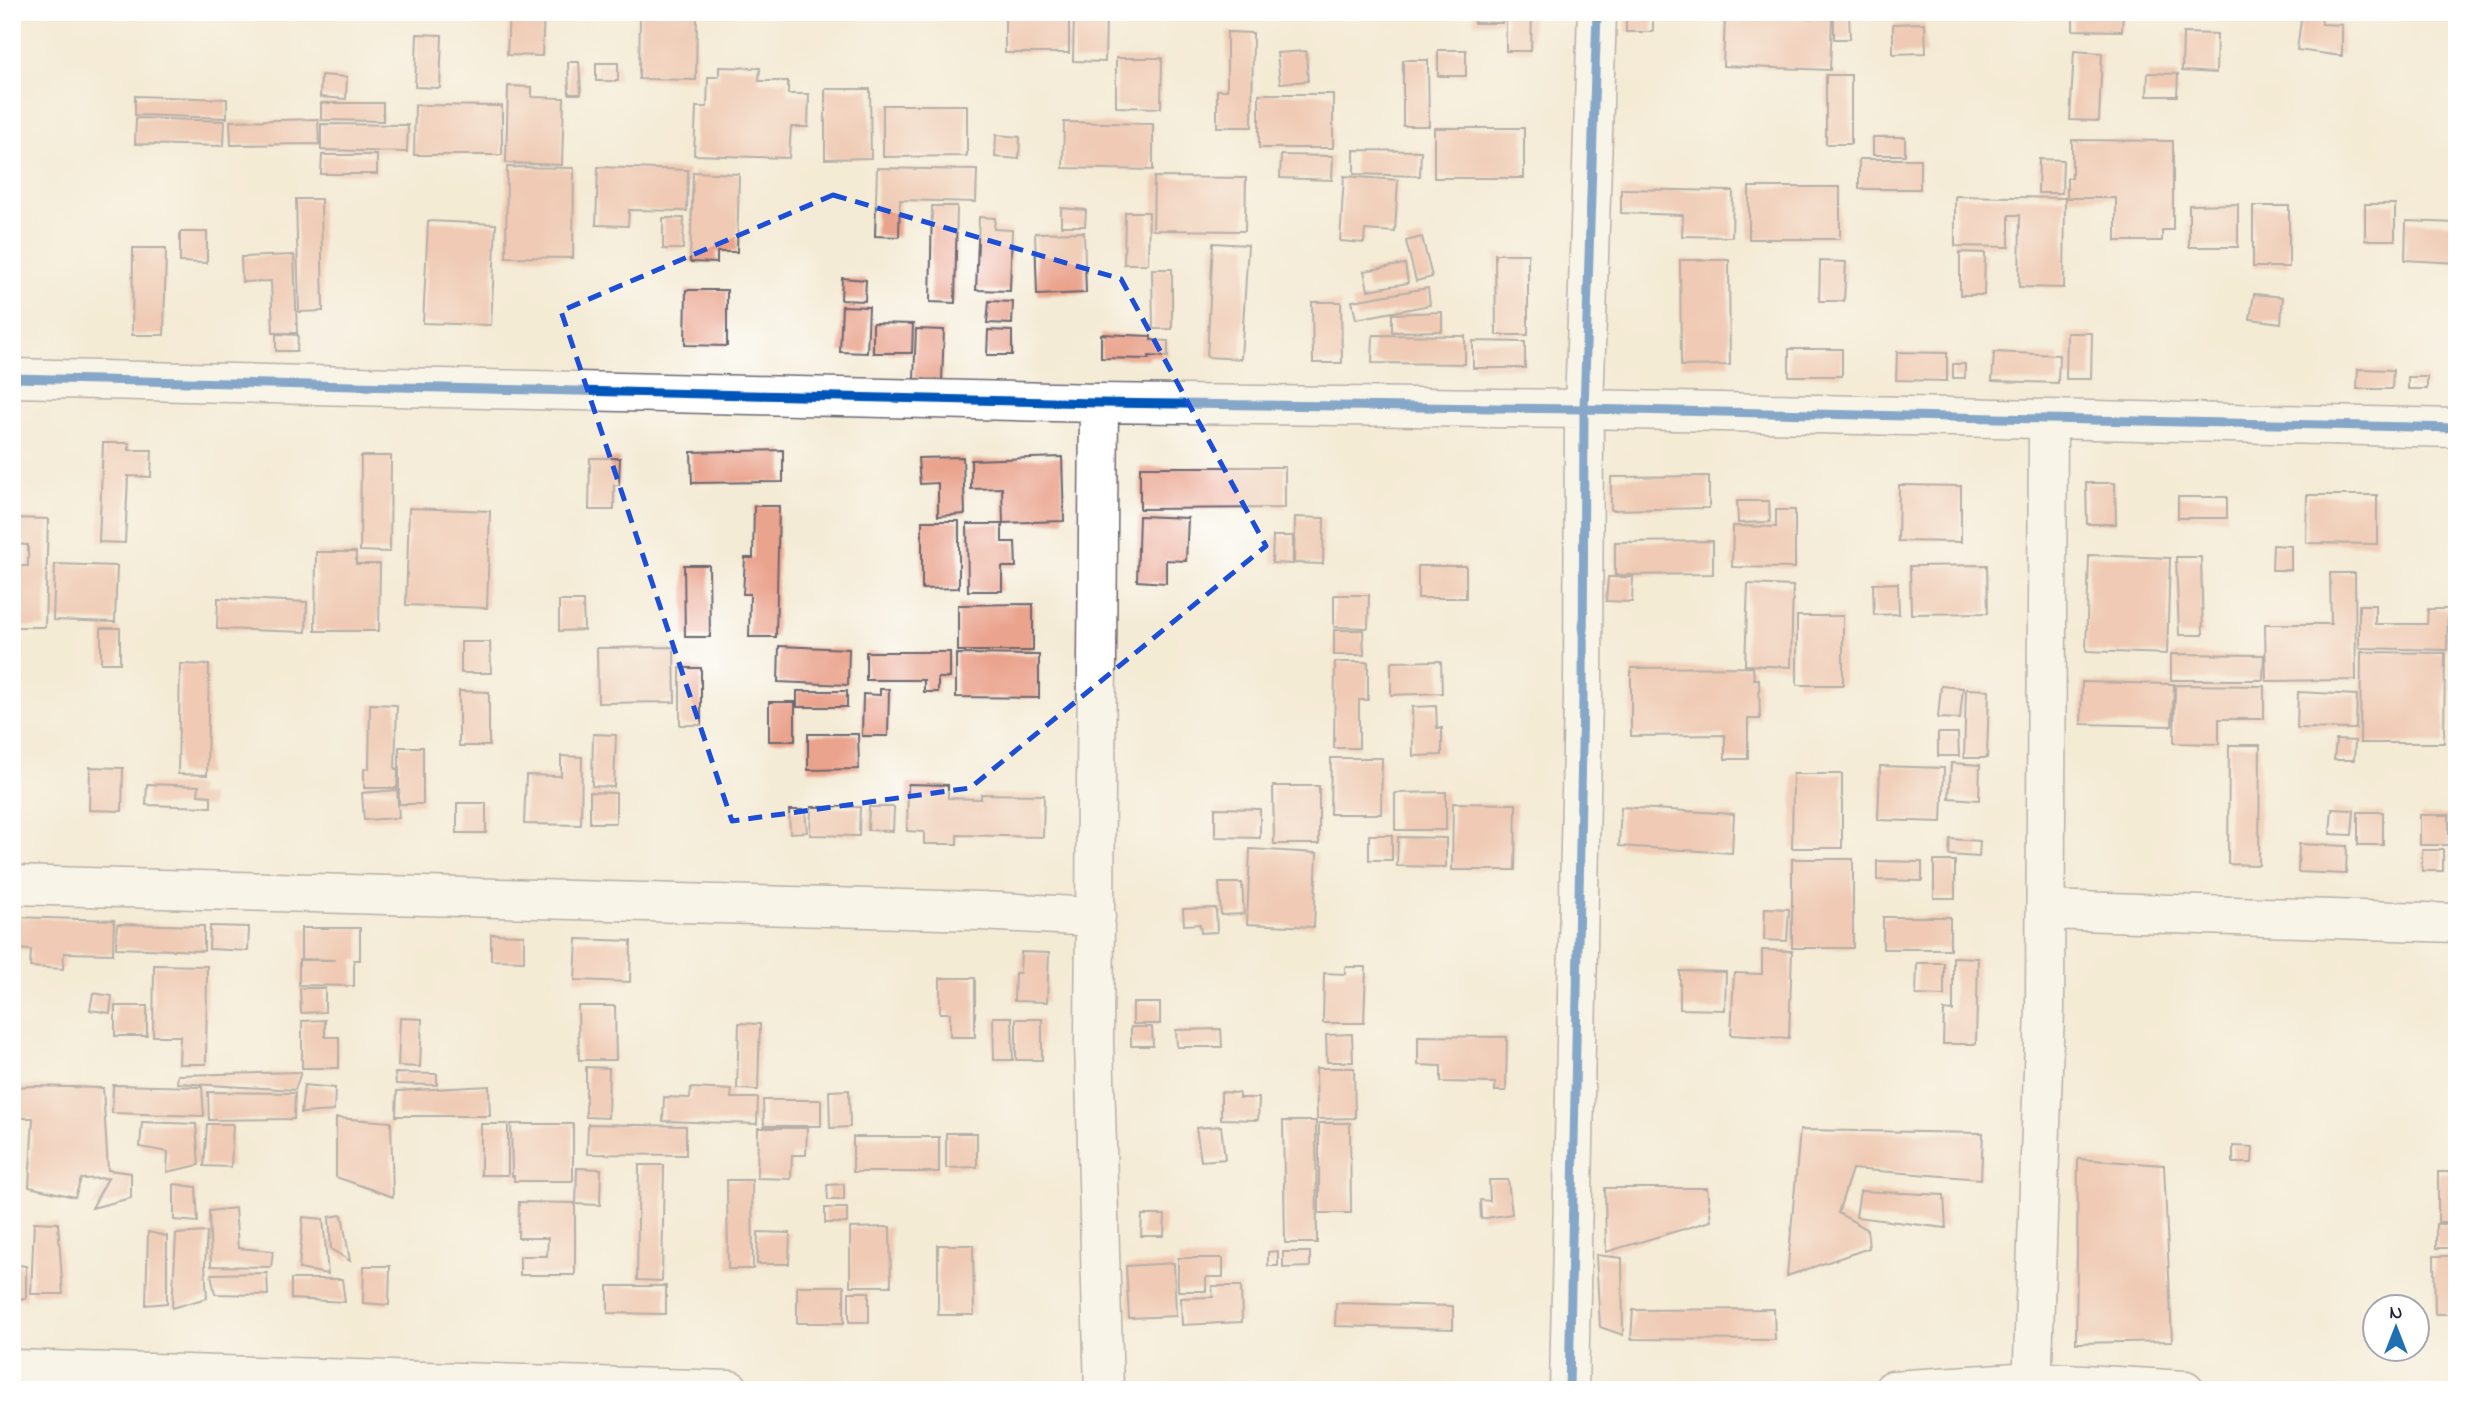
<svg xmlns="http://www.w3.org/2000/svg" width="2469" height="1402" font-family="'Indie Flower',sans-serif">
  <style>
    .building { fill: #eaa38c }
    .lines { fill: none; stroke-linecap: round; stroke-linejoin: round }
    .minor-casing { stroke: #6c6871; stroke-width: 41 }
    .minor { stroke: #fff; stroke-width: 38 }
    .cycleway-casing { stroke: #fff; stroke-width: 13 }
    .cycleway { stroke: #0057b8; stroke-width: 9 }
    .marked { fill: none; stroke: #1d4ed8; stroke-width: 5; stroke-dasharray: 14 9; stroke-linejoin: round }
  </style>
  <rect width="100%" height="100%" fill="#fff"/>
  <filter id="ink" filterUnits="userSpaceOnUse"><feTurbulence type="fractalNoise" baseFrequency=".0143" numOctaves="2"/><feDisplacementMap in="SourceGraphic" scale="14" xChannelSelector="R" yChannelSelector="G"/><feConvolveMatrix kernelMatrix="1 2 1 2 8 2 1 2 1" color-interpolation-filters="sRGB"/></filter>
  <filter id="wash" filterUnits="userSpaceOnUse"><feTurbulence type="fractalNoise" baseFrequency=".00686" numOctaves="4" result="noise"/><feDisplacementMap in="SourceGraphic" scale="28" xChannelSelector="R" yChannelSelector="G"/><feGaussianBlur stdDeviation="1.57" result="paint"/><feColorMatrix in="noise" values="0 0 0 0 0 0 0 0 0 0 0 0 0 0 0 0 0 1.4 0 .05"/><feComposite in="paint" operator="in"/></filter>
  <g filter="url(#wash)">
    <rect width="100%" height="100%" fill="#f4ebd6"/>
    <g id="blocks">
      <path class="building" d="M509,12H544L542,56L507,55Z
        M640,12H697L696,80L639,79Z
        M1005,12H1069V53H1005Z
        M1074,12H1106L1105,62L1073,61Z
        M1474,12H1502V23H1474Z
        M1506,12H1532L1531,51H1506Z
        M1626,12H1653V32H1626Z
        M1828,12H1849L1850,39H1834V15H1828Z
        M2073,12H2123L2122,31L2073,30Z
        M2302,12H2321L2322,24L2342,25V56L2297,50Z
        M1725,16L1832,19L1830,70L1723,66Z
        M1925,23L1926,53L1893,54V24Z
        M1227,32L1253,33L1252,127H1217V90H1227Z
        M2183,33L2217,34L2216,73L2182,71Z
        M417,34L442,35L440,88L415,87Z
        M1438,50H1466V76H1438Z
        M1306,51L1308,81L1280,83L1277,53Z
        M2074,51L2102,53L2099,121L2070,120Z
        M1116,58H1162L1161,108L1116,107Z
        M1403,60H1428L1429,126H1403Z
        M568,62H579L581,94H569Z
        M596,63H618V81H596Z
        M719,67L760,68L759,81H788V94H809L808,127H791L789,158L694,155L696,107H707L708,77H719Z
        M2148,73L2178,74L2177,96H2147Z
        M321,75L347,77L346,99L320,97Z
        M1826,75H1851V144H1826Z
        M508,86L532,87V97L564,98L562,165L506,163Z
        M825,89H870L871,158L825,159Z
        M1259,94H1333V148H1259Z
        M135,96L227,99V118L135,115Z
        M321,103H383V121L321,120Z
        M415,105L502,106V155H414Z
        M883,105H967V156L883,157Z
        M136,118L225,121L224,146L135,144Z
        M318,119L319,144L231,145L230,121Z
        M1064,122L1153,124V170L1063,168Z
        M321,124L408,125L407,152L321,150Z
        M1434,128H1524V178H1434Z
        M996,135L1020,137L1019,159L995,157Z
        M1873,137H1905V155H1873Z
        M2072,140L2173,141V230H2162V241H2116V198H2067V178H2072Z
        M1354,150L1421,151L1420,176L1354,174Z
        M322,155H377V174H321Z
        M1281,155L1333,156L1332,180L1280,178Z
        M1859,159H1920V189H1859Z
        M2039,159L2063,160L2062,193H2038Z
        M507,167L574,168L573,258L506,257Z
        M598,167L688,170L687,211L629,210L628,226L596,225Z
        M877,168L977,170L976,202L900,200L899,237L875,236Z
        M693,172L739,174L737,252H717V263L690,262Z
        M1344,176L1398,180L1395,232L1365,230L1364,243L1340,241Z
        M1154,177L1246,178L1245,231L1153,230Z
        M1749,187H1840V239H1749Z
        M1621,189L1733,191L1732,237L1682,236L1683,215L1621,213Z
        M1955,196L2065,198L2064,288L2019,287L2020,215H2009V247L1955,246Z
        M296,199H321L323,311L299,312Z
        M2238,204V247H2189V205Z
        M2365,204H2395V240H2365Z
        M932,206H957L955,303L930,302Z
        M2253,206H2289V267H2253Z
        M1061,208L1086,210L1085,226H1061Z
        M1125,212H1149L1148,264H1124Z
        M979,217L995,218L994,229L1012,230L1010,291L976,290Z
        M663,218H684L683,249H663Z
        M428,221L496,224L491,325L423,323Z
        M2406,221L2457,223V263L2405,260Z
        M180,232H207V263L180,262Z
        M1084,232L1086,293L1037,295L1035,233Z
        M1422,237L1432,277L1416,281L1406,241Z
        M1213,243L1248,245L1241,359L1207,357Z
        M133,248H166L164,335H132Z
        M1960,252L1985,253L1984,295H1960Z
        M1495,254H1528V335H1496Z
        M294,255L297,333H273L271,281L242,282L241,257Z
        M1680,260H1729L1730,365L1681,366Z
        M1820,261L1846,262L1844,301H1819Z
        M1405,264L1408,283L1368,290L1364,271Z
        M1152,269H1172V329H1153Z
        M842,278L866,280L865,301L841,300Z
        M1428,288L1430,305L1356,319L1352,301Z
        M686,290H727V346L685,345Z
        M2254,294L2283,297L2281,323L2250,319Z
        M989,301L1013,302L1012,324L987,323Z
        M1312,302H1341L1342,363H1313Z
        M842,306L869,307L867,353L840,352Z
        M1442,312V331L1392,332V314Z
        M873,323L913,324L912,353H873Z
        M916,329L944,330L942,381L914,379Z
        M988,330L1012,331V355H987Z
        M2067,333H2092L2091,379H2066Z
        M276,334L298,335L297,351H276Z
        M1101,334L1151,336V340L1168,341V357L1149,356V359L1101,358Z
        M1373,335L1465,336V364L1372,363Z
        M1473,341L1525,342V368H1473Z
        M1789,349H1842V376H1789Z
        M1897,352L1947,353V381L1896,380Z
        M1994,352L2059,355L2058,383L1992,381Z
        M1953,364H1965V378H1953Z
        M2358,369L2393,370L2392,389H2357Z
        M2408,377H2427V389H2408Z
        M103,443H129V450H152L151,477L128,476L125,543L99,542Z
        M783,450V482L692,483L691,452Z
        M361,456H391L390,552L360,551Z
        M963,457L965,514L938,516V483L920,484L918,458Z
        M1062,457L1064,521L1003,523L1002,488L971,489V460Z
        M590,458H620L619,485H614V510H589Z
        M1140,467H1285V508L1140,509Z
        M1709,476V508L1611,510V477Z
        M2086,483H2115L2116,524H2087Z
        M1899,485L1961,486V542L1898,541Z
        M2307,495H2377V544L2306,543Z
        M2178,497H2227V518H2178Z
        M1737,501H1769L1770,522L1738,523Z
        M754,506H779L776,637H749L750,594H743L745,558H753Z
        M409,508L490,511L487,608L406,605Z
        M1776,510H1795V568L1732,567L1733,526L1776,527Z
        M1139,516L1188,518L1186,561L1166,560V583L1137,581Z
        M1295,517L1324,518L1323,564L1294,563Z
        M12,518L48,519L45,627H15L14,639L12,638V566H28V545L12,544Z
        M922,521H959V588L922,589Z
        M967,524H1002V542H1015L1016,567H1002V591H968Z
        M1273,536H1293V564L1272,563Z
        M1713,541V574L1615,575V542Z
        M2273,545L2291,546V570H2272Z
        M316,552H356V564H380L379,631H315Z
        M2089,555L2170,558L2167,654L2086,651Z
        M2176,557H2201L2203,635H2179Z
        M55,564L117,566L115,622L53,620Z
        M2454,564H2457V635H2452Z
        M684,565H709L710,637H685Z
        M1987,565L1988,613L1911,614L1910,566Z
        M1418,566H1466V598H1418Z
        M2330,573H2355L2356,680L2266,681L2265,624H2331Z
        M1608,577H1633L1632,602L1606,601Z
        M1898,583L1899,614L1874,615L1873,584Z
        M1748,584L1793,586L1791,667L1745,665Z
        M1334,595H1369L1368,628L1334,627Z
        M218,598L307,602L306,632L217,629Z
        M559,601H583L584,630L559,631Z
        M1033,604V651H958V605Z
        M2359,605H2375V624H2427L2428,609H2448L2447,650L2359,648Z
        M1797,616H1843V685H1797Z
        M101,628H120V663H101Z
        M1334,630H1363L1364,655H1334Z
        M2451,639H2457V689H2451Z
        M461,642H490L491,673H461Z
        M779,646L849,649L848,685L778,682Z
        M674,647L675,702L598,703L597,648Z
        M866,652H950V678H938V692H924V680H866Z
        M2361,652L2445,653L2444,743H2360Z
        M956,654L1039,655V698L956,697Z
        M2171,654L2264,655L2263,680H2171Z
        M1441,661L1442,693L1391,695V662Z
        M1335,662H1368V700H1359V748H1334Z
        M180,664L209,665L207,775L178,774Z
        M1753,667L1754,679H1759L1760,719H1748V759H1725V735L1631,736V668Z
        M680,668H701V725H680Z
        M2082,682L2174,684L2172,726L2081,724Z
        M2175,685L2264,686V719H2219V744L2174,743Z
        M1941,686L1963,688L1960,719L1938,718Z
        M880,689H889L888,736H862L863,694L880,695Z
        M1966,689L1989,690L1987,758H1964Z
        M459,691L489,692V746H459Z
        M797,691H847V707H797Z
        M2298,692L2357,695L2356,729L2297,728Z
        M769,702H795V741H769Z
        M370,704L397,705L395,769H398L397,788H364V769H369Z
        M1436,706L1437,728H1442V755L1413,756L1412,707Z
        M1938,733H1958L1959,756H1938Z
        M593,734L616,735L614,787L592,786Z
        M808,734H858L859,769L808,770Z
        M2336,740L2355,741L2354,760H2334Z
        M2229,745H2260L2259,865L2228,864Z
        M399,747H423V804H399Z
        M561,756L582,757L581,825L524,824L526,775L561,776Z
        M1331,758H1382L1381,814H1330Z
        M1951,763L1980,765L1979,800L1949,798Z
        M1880,766L1944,768L1942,822L1878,820Z
        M90,767L123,768L122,811L89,810Z
        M1793,774H1842V848H1792Z
        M147,784L199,786L198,795L211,796V807L146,805Z
        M908,784L948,785V798L981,799V794L1044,795L1043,837L957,835V844H924V832L907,831Z
        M1273,786H1319V844H1274Z
        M397,790L399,818L364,820L362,793Z
        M590,792L616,793V823H590Z
        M1446,792V830H1395V793Z
        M457,803H486V833H457Z
        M1453,803L1516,804L1515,870H1452Z
        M811,807H860L859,836L810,835Z
        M869,807H894L893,831L868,830Z
        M1621,807L1734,814L1732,853L1619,846Z
        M1215,808L1260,809V838L1215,837Z
        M2332,809L2354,810L2352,835L2330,834Z
        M789,810H805L807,832L790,833Z
        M2358,812H2383V845H2358Z
        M2420,815H2449V845H2420Z
        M1369,835H1392V860H1369Z
        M1398,837L1446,838V867L1397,866Z
        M1950,839L1980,841L1979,857L1949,855Z
        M2299,844L2347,846L2346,874L2298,872Z
        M1250,849L1317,853L1314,927L1247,924Z
        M2422,850H2443V871H2422Z
        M1792,859H1853V948H1792Z
        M1877,861L1922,862V881L1877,880Z
        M1934,861H1955V898H1934Z
        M1219,883H1242L1244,914L1221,915Z
        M1216,908L1217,932L1201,933L1200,924L1184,925L1183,909Z
        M1765,908L1789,909L1787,941L1764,940Z
        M12,917L114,920L113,954L64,953L63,969L30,967L31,950L12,949Z
        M1883,917H1950V949H1883Z
        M117,924L204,926V951L116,948Z
        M210,926L249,927L248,951L209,949Z
        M301,928H360V960H354V986L299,985V960H336L301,959Z
        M491,934L524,935V961L491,960Z
        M577,939L631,941L630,982L575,980Z
        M1762,950L1792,951L1789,1038L1731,1035L1734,973L1762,974Z
        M1021,952L1049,953L1047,1002L1014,1001L1015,973H1020Z
        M1953,957L1978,958L1976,1044H1943L1944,1010L1953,1011Z
        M1917,963H1944V996L1916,995Z
        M154,965L207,966L206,1064H179L180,1036H153Z
        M1345,967H1366L1364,1023H1323L1324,973L1345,974Z
        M1680,971L1726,972L1725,1010L1680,1009Z
        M940,978H975V1037H950V1013H940Z
        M300,988H325V1012L301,1013Z
        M93,993L112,996L110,1013L90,1010Z
        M1133,1003H1160V1024H1133Z
        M115,1006H147V1036H115Z
        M578,1006H615L616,1060H579Z
        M993,1017H1012L1013,1060H994Z
        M400,1018L422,1019L420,1067L398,1066Z
        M1016,1019H1042V1060H1016Z
        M325,1020V1037H339V1068H302V1021Z
        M739,1023L760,1024L758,1090L737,1089Z
        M1131,1027H1152L1153,1046H1131Z
        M1221,1029L1222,1047H1177L1176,1030Z
        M1352,1034L1353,1062H1327L1326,1035Z
        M1418,1036L1507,1037L1506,1091H1495V1083L1441,1082V1066L1418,1065Z
        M586,1067L609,1068L608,1118L586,1117Z
        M1316,1068H1354L1355,1118L1317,1119Z
        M301,1072L295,1090L177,1083L178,1075Z
        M395,1073L437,1074V1085L396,1084Z
        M113,1085L202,1087L204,1116L112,1113Z
        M304,1085L335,1088L334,1111L301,1113Z
        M35,1086L103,1088L108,1170L131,1173V1198L92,1208L108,1178L81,1179L75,1197L29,1187L33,1118H12V1087Z
        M489,1086L490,1116H396L397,1091Z
        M691,1088L732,1090L731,1098H758L757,1124L663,1121L664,1097L690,1098Z
        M849,1090L850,1127L830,1128L829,1091Z
        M208,1092L295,1093L294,1119L209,1120Z
        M1221,1092L1239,1093V1098H1259L1258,1120L1221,1119Z
        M763,1100H821V1126H764Z
        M336,1118L391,1122L393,1197L336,1177Z
        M1283,1121H1316L1317,1243H1285Z
        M142,1122L196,1124L199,1165L167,1172L168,1152L140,1147Z
        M1319,1123H1350L1351,1213H1319Z
        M207,1124H233L231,1167L204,1166Z
        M481,1124H508V1175H481Z
        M511,1124H573V1181H514V1176H512Z
        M588,1124L686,1126V1155L587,1154Z
        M1221,1126L1225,1159L1201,1161L1196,1128Z
        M758,1128H807L806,1155H792L791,1179L757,1178Z
        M1800,1130L1983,1133L1981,1179L1852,1169L1838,1213L1867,1229L1869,1248L1787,1276Z
        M946,1133H977V1167L946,1168Z
        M853,1137H939V1172H853Z
        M2233,1146L2253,1147L2252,1163H2233Z
        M2078,1159L2164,1165L2172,1341L2076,1343Z
        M639,1165H664L662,1281L637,1280Z
        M577,1168L601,1169L600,1205L576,1204Z
        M2438,1172H2457V1222H2438Z
        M727,1180H752L753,1269H728Z
        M1489,1180H1508L1512,1214L1481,1219L1480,1200L1490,1201Z
        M174,1184L196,1187L198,1222L174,1220Z
        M844,1184V1200H828L827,1185Z
        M1605,1188H1707L1711,1221L1606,1252Z
        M1860,1191L1944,1195L1946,1228L1856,1217Z
        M519,1202L575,1203V1275H520V1256H547L548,1238H518Z
        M235,1208L238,1248L273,1251L271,1267L211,1266L209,1211Z
        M825,1208H847V1223H825Z
        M342,1215L350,1261L331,1249L329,1217Z
        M1142,1215H1165L1164,1236H1141Z
        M303,1217L323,1219L328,1274L299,1269Z
        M34,1222L58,1223L63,1294H31Z
        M2436,1224H2451L2450,1248H2436Z
        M890,1227L891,1286H850V1228Z
        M148,1232L167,1236V1303L146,1305Z
        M207,1232L205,1264L207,1298L172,1308L176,1234Z
        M758,1232L790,1233L789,1264H757Z
        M938,1245H973L974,1315H938Z
        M1278,1251V1266H1268V1252Z
        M1283,1252H1310V1267L1283,1268Z
        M1596,1255L1622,1258L1623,1335L1600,1327Z
        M2434,1256H2457V1314H2435Z
        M1178,1258H1223V1277H1206V1291H1178Z
        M1174,1263L1176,1316L1129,1318L1126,1266Z
        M12,1264L26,1266V1299L12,1298Z
        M364,1266H390L389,1305L363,1303Z
        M267,1273L268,1295L215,1294L211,1274Z
        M291,1279H342L345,1302L291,1299Z
        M608,1286H666V1314L608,1313Z
        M797,1286H844V1323H797Z
        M1212,1286H1241L1242,1322L1182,1325L1181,1298L1213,1297Z
        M849,1292H869V1322H849Z
        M1336,1303L1453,1306V1329L1335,1326Z
        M1774,1309L1775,1340L1631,1339L1633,1310Z"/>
    </g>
  </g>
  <g filter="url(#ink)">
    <use href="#blocks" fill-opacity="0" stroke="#6c6871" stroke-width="2"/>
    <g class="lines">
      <defs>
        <path id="minor" d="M12,378L1099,403L1584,409L2457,428
          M1099,403L1094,1042L1104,1390
          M12,885L980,911L1096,917
          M2046,910L2457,923
          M12,1369L730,1390
          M1569,1390L1583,697L1584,409L1597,12
          M1893,1390L2032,1381L2185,1390
          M2032,1390L2045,1010L2048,421"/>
      </defs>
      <use href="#minor" class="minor-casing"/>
      <use href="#minor" class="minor"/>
      <defs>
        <path id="cycleway" d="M12,378L1099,403L1584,409L2457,428
          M1569,1390L1583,697L1584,409L1597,12"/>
      </defs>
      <use href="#cycleway" class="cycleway-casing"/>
      <use href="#cycleway" class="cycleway"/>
    </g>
  </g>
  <path d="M0 0H2469V1402H0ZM833,195L1121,279L1266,546L970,788L732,821L561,311Z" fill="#f4ebd6" fill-opacity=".55" fill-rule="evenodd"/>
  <path class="marked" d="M833,195L1121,279L1266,546L970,788L732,821L561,311Z"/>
  <rect width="2469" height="1402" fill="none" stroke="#fff" stroke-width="42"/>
  <g transform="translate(2396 1328)"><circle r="33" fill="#ffffff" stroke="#a7a7b1" stroke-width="2"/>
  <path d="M0-5L12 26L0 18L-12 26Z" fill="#1f6fb2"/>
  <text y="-10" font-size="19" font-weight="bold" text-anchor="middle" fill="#22223b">N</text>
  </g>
</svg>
